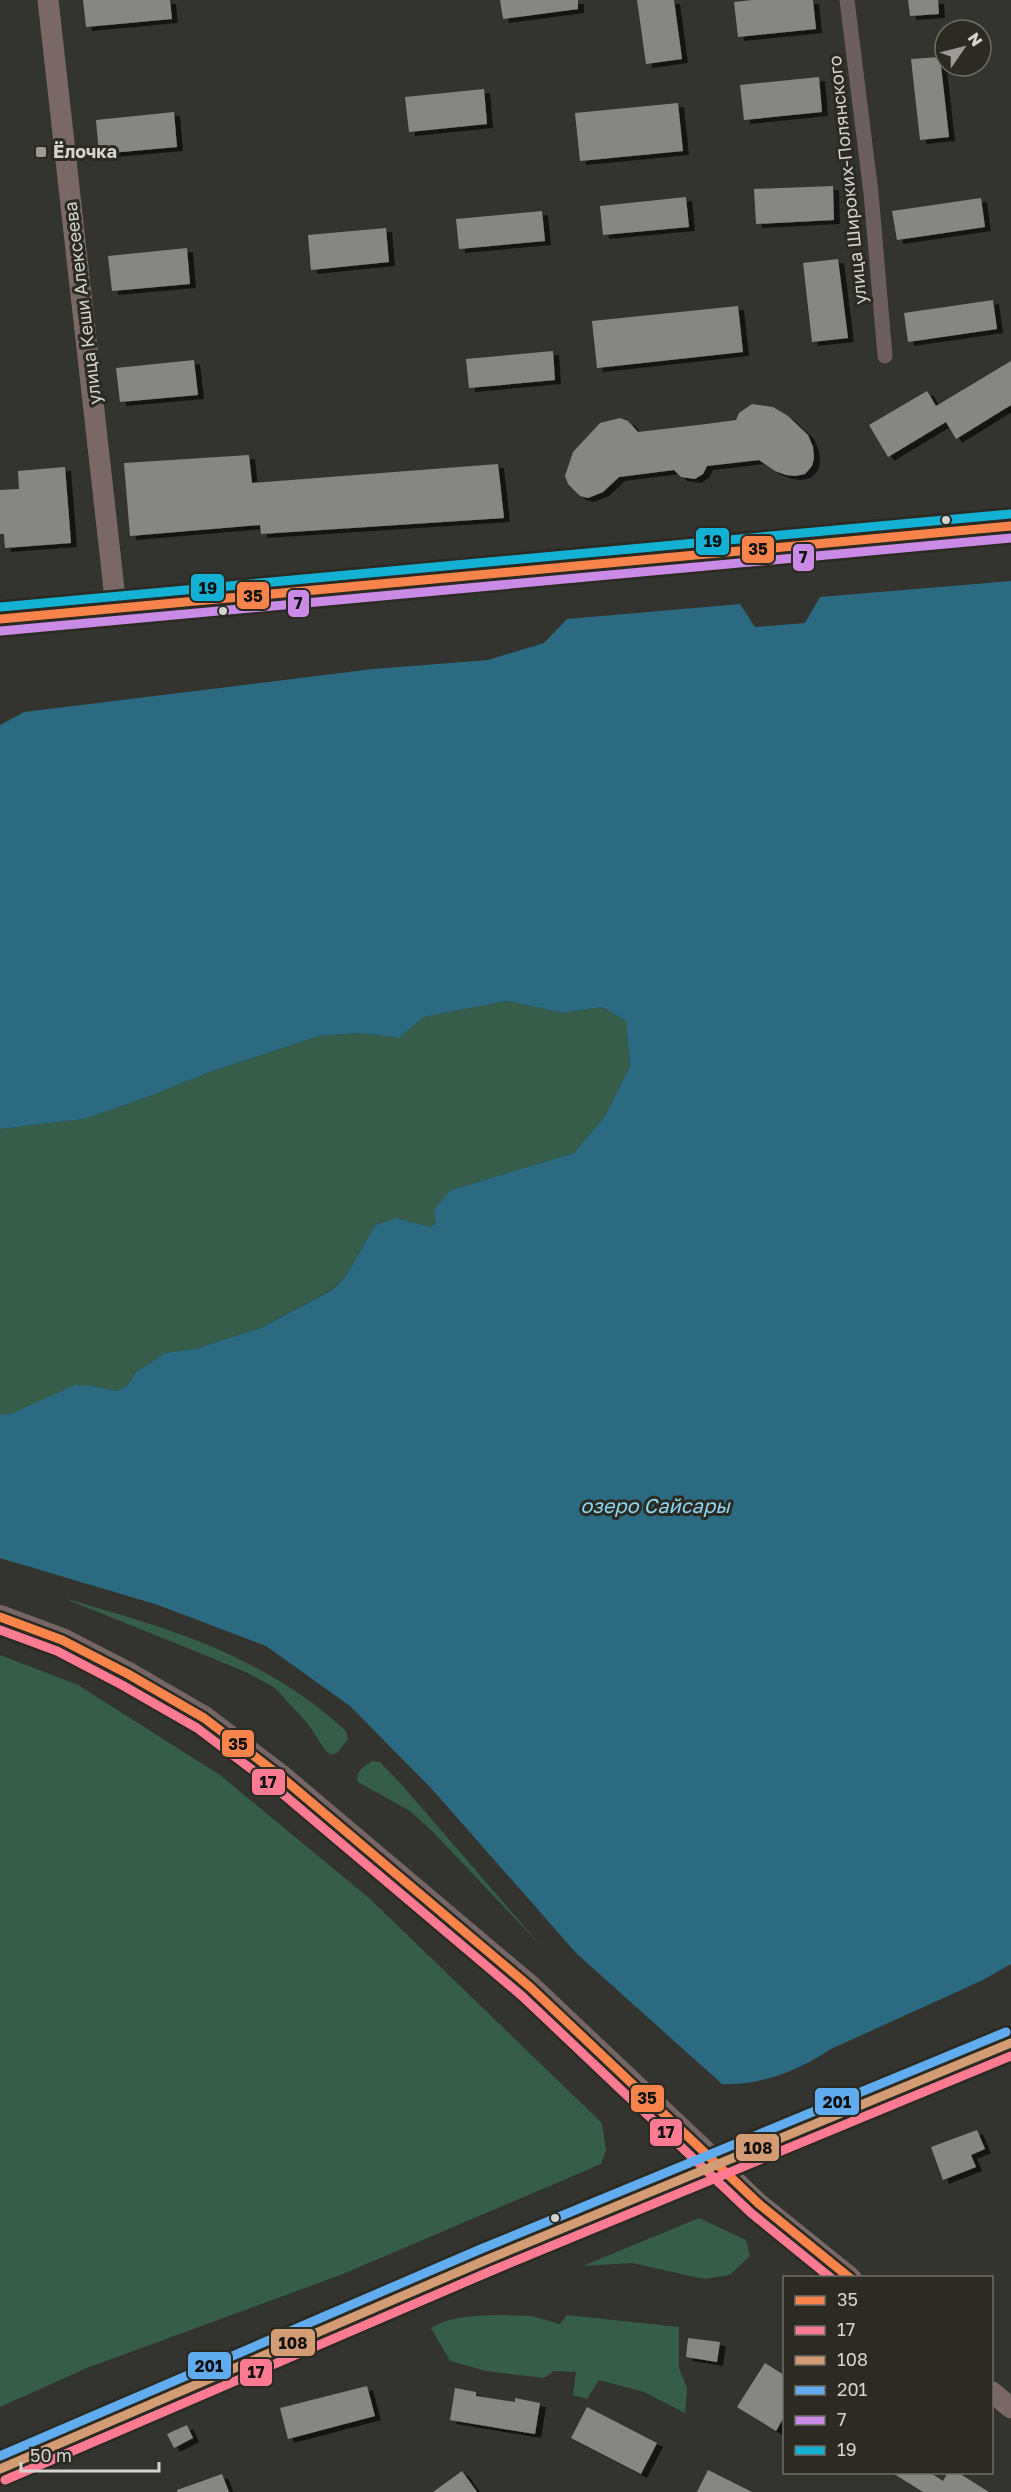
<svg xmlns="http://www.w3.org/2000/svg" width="1011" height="2492" font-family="'Golos Text',sans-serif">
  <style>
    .green { fill: #365d49 }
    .water { fill: #2b6a81 }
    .building { fill: #868682; filter: url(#shadow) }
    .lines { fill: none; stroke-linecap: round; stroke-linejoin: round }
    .minor { stroke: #6c5e5e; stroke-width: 15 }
    .secondary { stroke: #796866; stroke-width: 21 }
    .primary { stroke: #766565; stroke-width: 24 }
    .bus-1-casing { stroke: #2b2a23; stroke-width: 14 }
    .bus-2-casing { stroke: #2b2a23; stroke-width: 14 }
    .bus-3-casing { stroke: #2b2a23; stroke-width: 14 }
    .bus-4-casing { stroke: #2b2a23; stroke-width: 14 }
    .bus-5-casing { stroke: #2b2a23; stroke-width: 14 }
    .bus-6-casing { stroke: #2b2a23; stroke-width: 14 }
    .bus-1 { stroke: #f8844c; stroke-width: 9 }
    .bus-2 { stroke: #fe7a93; stroke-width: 9 }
    .bus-3 { stroke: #d39c74; stroke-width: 9 }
    .bus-4 { stroke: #60acee; stroke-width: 9 }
    .bus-5 { stroke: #ca8be6; stroke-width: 9 }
    .bus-6 { stroke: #13b2d5; stroke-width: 9 }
    .poi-dot { fill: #9c9b97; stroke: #2b2a23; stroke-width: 2 }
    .bus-dot { fill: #d4d3cf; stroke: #2b2a23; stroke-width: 2 }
    .labels { text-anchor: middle; stroke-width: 6; stroke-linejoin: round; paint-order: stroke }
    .poi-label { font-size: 18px; font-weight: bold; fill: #d4d3cf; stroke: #2b2a23; text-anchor: start }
    .street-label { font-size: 18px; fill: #d4d3cf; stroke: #2b2a23 }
    .water-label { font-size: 20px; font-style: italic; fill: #8bd7f7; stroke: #2b2a23 }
    .line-badge { stroke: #2b2a23; stroke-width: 2 }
    .pale-badge-label { font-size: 16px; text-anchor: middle; font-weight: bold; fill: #111 }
  </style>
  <defs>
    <filter id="shadow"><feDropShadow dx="6" dy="4" stdDeviation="0" flood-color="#0009"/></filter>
  </defs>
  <rect width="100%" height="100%" fill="#33332f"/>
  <path class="green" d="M507,1001L563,1013L602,1007L626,1021L630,1066L605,1116L574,1153L451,1190L436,1223L431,1227L396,1218L375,1225L346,1276L331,1290L261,1328L194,1349L165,1353L136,1372L127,1386L116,1391L94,1386L13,1413L0,1415V1129L84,1119L148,1097L207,1073L319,1036L359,1033L399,1038L424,1017Z
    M63,1598C171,1629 261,1654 346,1731L348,1739L337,1753L331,1755L325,1750L308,1724L275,1688L248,1673L207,1656Z
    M0,1655L78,1685L220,1775L369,1898L602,2123L606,2150L601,2164L343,2274L87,2368L0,2407Z
    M372,1761L380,1762L402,1785L542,1947L434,1833L410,1811L358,1782C355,1771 364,1767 372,1761Z
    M699,2218L746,2240L750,2256L730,2275L704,2279L632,2263L583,2266Z
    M497,2315L532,2316L560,2324L567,2315L679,2327V2368L687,2388L685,2413L644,2392L599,2380L587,2399L573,2395L576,2372L554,2371L544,2378L486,2371L450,2361L431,2328C450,2316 475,2316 497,2315Z"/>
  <path class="water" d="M1011,581V1964L983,1980L831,2049C800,2070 760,2086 722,2084L576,1953L431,1788L350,1706L266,1646L158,1605L0,1558V1415L13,1413L75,1385L94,1386L116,1391L127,1386L136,1372L165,1353L194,1349L261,1328L332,1290L346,1276L375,1225L396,1218L431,1227L436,1223L434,1209L451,1190L574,1153L605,1116L630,1066L626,1021L602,1007L563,1013L507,1001L424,1017L399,1038L359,1033L319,1036L207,1073L148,1097L84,1119L0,1129V725L24,712L373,669L488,660L544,643L567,619L740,604L755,627L805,623L820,597Z"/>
  <path class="building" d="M83,0H170L172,19L86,27Z
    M500,0H578V9L503,19Z
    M637,0H674L682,59L646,64Z
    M752,0H813L816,29L738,37L734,2Z
    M908,0H938L939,14L910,16Z
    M940,57L949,137L920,140L911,59Z
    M819,77L822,112L744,120L740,85Z
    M484,89L487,124L409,132L405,97Z
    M678,103L683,151L580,161L575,113Z
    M174,112L177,147L99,154L96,120Z
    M833,186L834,220L756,224L754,189Z
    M686,197L689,227L603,235L600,206Z
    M981,198L985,227L897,240L892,211Z
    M542,211L545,241L459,249L456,219Z
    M386,228L389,262L311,270L308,235Z
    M187,248L190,284L112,291L108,256Z
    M838,259L848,338L812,342L803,263Z
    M993,300L997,329L908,342L904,313Z
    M738,306L743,352L597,368L592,321Z
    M553,351L555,380L469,388L466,359Z
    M194,360L198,395L120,402L116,368Z
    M1011,361V405L956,439L946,422L888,457L869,425L927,391L936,406Z
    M752,404L773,407L788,416L808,435L813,447L814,458L812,466L805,474L795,476L786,475L775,471L759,460L707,466L703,474L695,479L681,477L674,470L619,477L603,492L588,498L580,496L568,484L565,476L573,452L600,423L620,418L628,421L638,432L706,424L736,420L739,413Z
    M249,455L252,483L498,464L504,518L261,534L260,525L130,536L124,463Z
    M65,467L71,543L5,548L4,534H0V490L19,489L18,471Z
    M977,2130L985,2149L971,2155L976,2167L943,2180L931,2147Z
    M688,2338L720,2342L717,2362L686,2357Z
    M765,2363L784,2375V2417L776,2431L737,2407Z
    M367,2386L375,2416L288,2439L280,2408Z
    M455,2388L476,2392V2396L515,2402V2398L540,2403L535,2434L450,2420Z
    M587,2407L657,2443L641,2474L571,2438Z
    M187,2425L193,2438L174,2448L167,2434Z
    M708,2470L752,2492H697Z
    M462,2471L477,2492H433Z
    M891,2472H929L943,2481L948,2472H957L989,2492H923Z
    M222,2474L229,2492H177V2490Z"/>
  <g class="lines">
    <path class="minor" d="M847,0L871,193L885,356"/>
    <path class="secondary" d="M48,0L116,607
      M717,2164L759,2204L851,2278
      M992,2392L1011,2408"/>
    <path class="primary" d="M0,619L1011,526
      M0,1617L62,1640L128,1674L204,1718L279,1775L530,1987L717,2164
      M0,2469L486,2260L1011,2043"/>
    <defs>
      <path id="bus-1" d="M0,619L1011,526
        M0,1617L62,1640L128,1674L204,1718L279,1775L530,1987L759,2204L850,2278"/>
      <path id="bus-2" d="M0,1630L57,1651L122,1685L197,1728L271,1784L522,1996L751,2213L831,2278
        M5,2480L491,2271L1011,2056"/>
      <path id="bus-3" d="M0,2469L486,2260L1011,2043"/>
      <path id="bus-4" d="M0,2456L481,2249L1006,2032"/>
      <path id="bus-5" d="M1,631L1011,538"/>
      <path id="bus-6" d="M0,607L1010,514"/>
    </defs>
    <use href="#bus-1" class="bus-1-casing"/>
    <use href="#bus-2" class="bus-2-casing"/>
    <use href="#bus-3" class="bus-3-casing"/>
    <use href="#bus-4" class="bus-4-casing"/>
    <use href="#bus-5" class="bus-5-casing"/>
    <use href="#bus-6" class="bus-6-casing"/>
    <use href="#bus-1" class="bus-1"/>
    <use href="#bus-2" class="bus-2"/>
    <use href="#bus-3" class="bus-3"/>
    <use href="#bus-4" class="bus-4"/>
    <use href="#bus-5" class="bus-5"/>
    <use href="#bus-6" class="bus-6"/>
  </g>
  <rect class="poi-dot" x="35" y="146" width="12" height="12" rx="3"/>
  <g class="bus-dot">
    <circle cx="946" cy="520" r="5"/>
    <circle cx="223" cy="611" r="5"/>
    <circle cx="555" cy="2218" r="5"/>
  </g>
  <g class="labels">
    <g class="poi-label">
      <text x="53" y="158">Ёлочка</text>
    </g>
    <g class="street-label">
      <text transform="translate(848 180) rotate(-96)" y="6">улица Широких-Полянского</text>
      <text transform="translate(83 303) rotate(-97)" y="6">улица Кеши Алексеева</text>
    </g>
    <g class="water-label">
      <text x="655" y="1513">озеро Сайсары</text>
    </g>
  </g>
  <g class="line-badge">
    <rect x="695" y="527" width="35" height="29" rx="6" fill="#13b2d5"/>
    <rect x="741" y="535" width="34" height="29" rx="6" fill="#f8844c"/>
    <rect x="792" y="543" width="23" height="29" rx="6" fill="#ca8be6"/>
    <rect x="190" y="573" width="35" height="29" rx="6" fill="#13b2d5"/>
    <rect x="236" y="581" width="34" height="29" rx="6" fill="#f8844c"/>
    <rect x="287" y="589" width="23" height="29" rx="6" fill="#ca8be6"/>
    <rect x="221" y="1729" width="34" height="29" rx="6" fill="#f8844c"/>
    <rect x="251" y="1768" width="35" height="28" rx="6" fill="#fe7a93"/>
    <rect x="630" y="2084" width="35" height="29" rx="6" fill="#f8844c"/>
    <rect x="814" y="2087" width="46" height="29" rx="6" fill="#60acee"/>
    <rect x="649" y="2118" width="34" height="29" rx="6" fill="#fe7a93"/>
    <rect x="735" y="2133" width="45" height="29" rx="6" fill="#d39c74"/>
    <rect x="270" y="2328" width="46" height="29" rx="6" fill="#d39c74"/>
    <rect x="187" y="2351" width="45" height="29" rx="6" fill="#60acee"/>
    <rect x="239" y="2358" width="34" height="29" rx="6" fill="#fe7a93"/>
  </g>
  <g class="pale-badge-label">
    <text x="713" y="547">19</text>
    <text x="758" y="555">35</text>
    <text x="803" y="563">7</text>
    <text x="208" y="594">19</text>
    <text x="253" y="602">35</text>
    <text x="298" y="609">7</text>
    <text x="238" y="1750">35</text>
    <text x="268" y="1788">17</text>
    <text x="647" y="2104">35</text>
    <text x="837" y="2108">201</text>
    <text x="666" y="2138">17</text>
    <text x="758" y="2154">108</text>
    <text x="293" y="2349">108</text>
    <text x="209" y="2372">201</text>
    <text x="256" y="2378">17</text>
  </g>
  <rect x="783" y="2276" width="210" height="198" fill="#2b2a23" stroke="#6f6e68" stroke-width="1.5"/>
  <rect x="795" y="2296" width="30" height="9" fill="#f8844c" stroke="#6f6e68" stroke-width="1.5"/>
  <text x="837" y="2306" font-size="18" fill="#d4d3cf">35</text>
  <rect x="795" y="2326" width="30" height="9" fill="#fe7a93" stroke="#6f6e68" stroke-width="1.5"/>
  <text x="837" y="2336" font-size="18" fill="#d4d3cf">17</text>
  <rect x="795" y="2356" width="30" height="9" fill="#d39c74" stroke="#6f6e68" stroke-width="1.5"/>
  <text x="837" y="2366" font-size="18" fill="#d4d3cf">108</text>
  <rect x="795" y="2386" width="30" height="9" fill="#60acee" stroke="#6f6e68" stroke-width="1.5"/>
  <text x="837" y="2396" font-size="18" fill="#d4d3cf">201</text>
  <rect x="795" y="2416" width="30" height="9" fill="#ca8be6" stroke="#6f6e68" stroke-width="1.5"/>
  <text x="837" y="2426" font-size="18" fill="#d4d3cf">7</text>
  <rect x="795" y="2446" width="30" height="9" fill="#13b2d5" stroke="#6f6e68" stroke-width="1.5"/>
  <text x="837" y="2456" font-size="18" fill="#d4d3cf">19</text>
  <g transform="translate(963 48) rotate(55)"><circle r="28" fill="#2b2a23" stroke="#6f6e68" stroke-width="1.5"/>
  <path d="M0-4.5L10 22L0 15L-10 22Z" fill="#9c9b97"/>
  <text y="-9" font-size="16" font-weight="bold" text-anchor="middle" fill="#d4d3cf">N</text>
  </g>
  <path d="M21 2462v9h138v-9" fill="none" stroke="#d4d3cf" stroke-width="3"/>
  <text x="30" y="2462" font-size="18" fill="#d4d3cf" stroke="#2b2a23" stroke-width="4.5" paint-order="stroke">50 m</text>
</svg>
